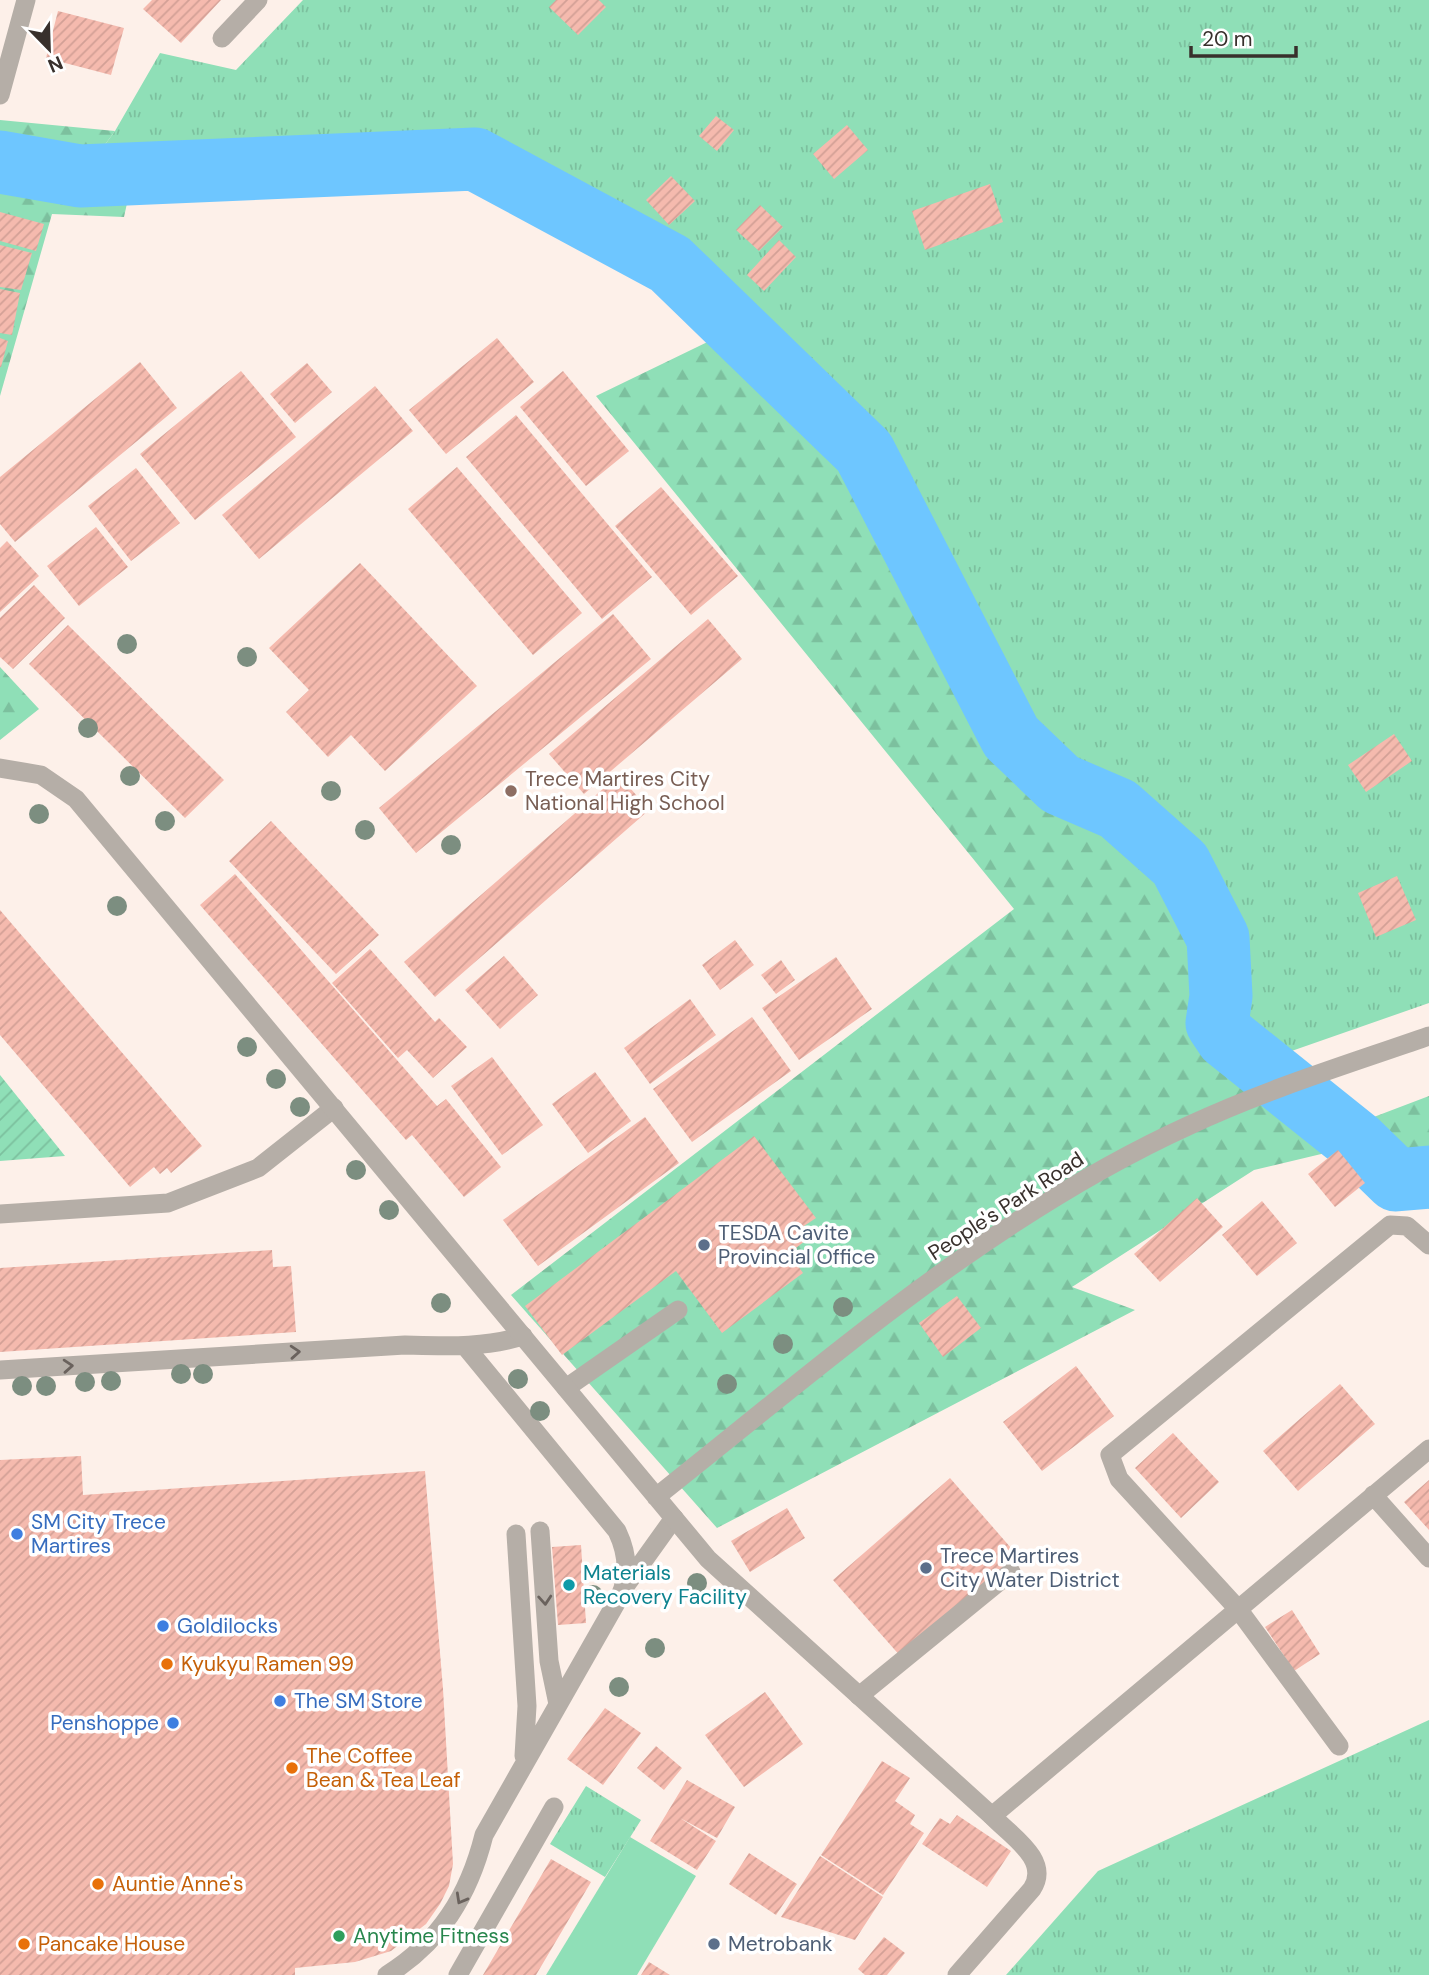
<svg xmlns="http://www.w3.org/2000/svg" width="1429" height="1975" font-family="'DM Sans',sans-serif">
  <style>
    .grass { fill: url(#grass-tufts) }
    .forest { fill: url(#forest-firs) }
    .garden { fill: url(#garden-furrows) }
    .pitch { fill: #8fdfb7 }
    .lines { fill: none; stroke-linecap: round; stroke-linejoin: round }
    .river { stroke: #6ec6ff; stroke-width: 63 }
    .building { fill: url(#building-hatch) }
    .service { stroke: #b5aea7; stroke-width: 19 }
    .minor { stroke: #b5aea7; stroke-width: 19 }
    .tertiary { stroke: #b5aea7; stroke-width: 19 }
    .tree { fill: #7c8e80 }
    .oneway { stroke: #6a625d }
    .education-dot { fill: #8d6e63; stroke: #fff; stroke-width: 2.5 }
    .service-dot { fill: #5c6f8a; stroke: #fff; stroke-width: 2.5 }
    .shop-dot { fill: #3f7fe0; stroke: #fff; stroke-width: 2.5 }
    .culture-dot { fill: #0f9aa8; stroke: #fff; stroke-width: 2.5 }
    .food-dot { fill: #e8710a; stroke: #fff; stroke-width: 2.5 }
    .leisure-dot { fill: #2e9e5b; stroke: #fff; stroke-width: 2.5 }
    .labels { text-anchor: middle; stroke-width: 7; stroke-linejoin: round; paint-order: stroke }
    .education-label { font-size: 21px; fill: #785e54; stroke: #fff; text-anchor: start }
    .street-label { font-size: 21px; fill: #38302c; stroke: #fff }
    .service-label { font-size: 21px; fill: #4e5e75; stroke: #fff; text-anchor: start }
    .shop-label { font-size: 21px; fill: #366cbe; stroke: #fff; text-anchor: start }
    .culture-label { font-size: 21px; fill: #0d838f; stroke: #fff; text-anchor: start }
    .food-label { font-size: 21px; fill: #c56008; stroke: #fff; text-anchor: start }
    .leisure-label { font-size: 21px; fill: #27864d; stroke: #fff; text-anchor: start }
  </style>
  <defs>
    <pattern id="grass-tufts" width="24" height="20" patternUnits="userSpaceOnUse" patternTransform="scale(1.75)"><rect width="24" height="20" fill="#8fdfb7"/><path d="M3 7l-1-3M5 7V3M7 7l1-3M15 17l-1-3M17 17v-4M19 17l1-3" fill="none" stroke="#7cc09e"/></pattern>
    <pattern id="forest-firs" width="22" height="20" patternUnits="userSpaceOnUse" patternTransform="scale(1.75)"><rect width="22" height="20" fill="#8fdfb7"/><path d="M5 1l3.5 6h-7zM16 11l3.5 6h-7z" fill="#7cc09e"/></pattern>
    <pattern id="garden-furrows" width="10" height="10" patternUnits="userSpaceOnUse" patternTransform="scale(1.75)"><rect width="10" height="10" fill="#8fdfb7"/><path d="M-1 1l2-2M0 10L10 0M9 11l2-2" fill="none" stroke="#7cc09e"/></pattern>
    <pattern id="building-hatch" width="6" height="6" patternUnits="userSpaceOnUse" patternTransform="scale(1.75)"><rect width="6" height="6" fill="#f5baae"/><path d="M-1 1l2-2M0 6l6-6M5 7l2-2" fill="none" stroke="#d3a096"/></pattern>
  </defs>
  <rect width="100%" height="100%" fill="#fdf0e9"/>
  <path class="grass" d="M303,0H1429V1003L1283,1054L1232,1034L1222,1021L1224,935L1185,862L1126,806L1062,776L1019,732L874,446L678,257L473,152L87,169L115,131L160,53L236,70Z
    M1429,1720V1975H1006L1098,1871Z
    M586,1786L641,1820L605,1877L550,1844Z"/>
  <path class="forest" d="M0,120L115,131L87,169L135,167L124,217L52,214L0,396Z
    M726,333L850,455L998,743L1066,803L1125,830L1164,866L1196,918L1208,999L1210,1046L1358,1123L1429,1096V1209L1400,1185L1338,1150L1254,1170L1072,1287L1135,1310L717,1528L511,1295L1014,909L596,396Z
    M0,667L39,709L0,740Z"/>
  <path class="garden" d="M0,1075L65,1156L0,1161Z"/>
  <path class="pitch" d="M630,1837L696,1876L637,1975H546Z"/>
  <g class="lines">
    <path class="river" d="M0,162L80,176L475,159L670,264L864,452L1011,737L1060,784L1118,809L1180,864L1218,938L1221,996L1217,1023L1227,1038L1357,1142L1396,1180L1429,1177"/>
  </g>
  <path class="building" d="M152,0H221L181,43L143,9Z
    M556,0H599L606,7L578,35L549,7Z
    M58,11L124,28L111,75L46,58Z
    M716,116L734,130L717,151L699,136Z
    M847,125L868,150L834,179L813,154Z
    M671,176L695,201L669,225L646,200Z
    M990,184L1003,222L925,250L912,211Z
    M760,205L783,227L759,251L736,230Z
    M0,212L44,224L36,251L0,241Z
    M779,240L796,257L764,291L747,275Z
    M0,245L32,253L21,290L0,287Z
    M0,289L20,293L12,335L0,333Z
    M0,338L8,341L1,367H0Z
    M497,338L534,382L446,454L409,410Z
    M140,362L177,408L15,542L0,524V477Z
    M307,363L332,392L295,423L270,394Z
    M241,371L296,437L195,520L140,454Z
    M563,371L629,451L586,486L520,407Z
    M375,386L413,431L259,559L222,515Z
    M516,415L652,577L602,619L466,457Z
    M457,467L582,613L533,655L408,509Z
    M136,468L180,523L131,561L88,506Z
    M661,487L738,576L691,615L615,526Z
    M96,527L128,567L79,606L47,566Z
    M7,541L39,576L0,612V548Z
    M360,563L477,686L385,771L351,735L328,757L286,712L309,690L269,648Z
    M34,585L65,618L13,669L0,657V618Z
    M613,614L651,659L416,853L379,808Z
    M708,619L742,659L584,794L549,754Z
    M68,625L224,780L185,818L29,664Z
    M1394,734L1412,761L1366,792L1348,765Z
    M619,775L649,810L435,997L404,962Z
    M271,821L379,935L336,974L229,861Z
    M235,874L437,1106L446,1099L501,1167L464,1197L412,1135L406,1140L200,905Z
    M1397,876L1416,920L1376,937L1358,893Z
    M0,910L202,1146L171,1173L167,1168L160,1174L154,1167L130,1187L0,1035Z
    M735,940L754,965L720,990L702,965Z
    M370,949L435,1022L439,1018L467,1047L433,1078L407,1050L398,1058L332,983Z
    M504,956L538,995L500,1029L465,990Z
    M836,957L872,1009L799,1060L762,1008Z
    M781,960L795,980L776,994L761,975Z
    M690,999L716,1035L650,1084L624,1048Z
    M752,1017L791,1071L692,1142L653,1089Z
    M492,1057L543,1125L502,1155L451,1086Z
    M595,1072L631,1121L588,1153L552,1104Z
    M645,1117L679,1163L538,1266L503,1220Z
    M754,1136L816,1218L804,1226L812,1236L789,1253L803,1273L722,1333L676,1271L562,1355L525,1306Z
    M1338,1150L1365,1183L1335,1207L1308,1174Z
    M1197,1198L1223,1227L1160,1282L1134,1254Z
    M1262,1201L1297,1243L1257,1276L1222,1235Z
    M272,1250L273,1267L291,1266L296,1332L0,1352V1268Z
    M957,1296L981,1328L943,1357L919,1323Z
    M1076,1366L1114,1416L1042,1471L1003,1422Z
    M1340,1384L1375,1424L1298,1491L1263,1451Z
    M1173,1433L1219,1482L1181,1518L1135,1468Z
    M81,1456L83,1495L425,1471L443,1689L453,1864L449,1886L440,1904L426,1924L391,1951L355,1962L295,1968V1975H0V1460Z
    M950,1478L1018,1556L902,1658L833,1580Z
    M1429,1480V1530L1404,1502Z
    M787,1508L805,1538L750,1572L731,1541Z
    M581,1545L586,1623L558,1625L552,1547Z
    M1292,1610L1320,1654L1294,1671L1265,1627Z
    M765,1692L803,1744L744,1787L705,1735Z
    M605,1708L641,1733L603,1785L567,1759Z
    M656,1746L682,1768L664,1790L637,1768Z
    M882,1761L910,1778L895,1801L915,1815L910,1824L924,1833L883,1895L821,1855Z
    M687,1780L735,1807L717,1838L680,1818L716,1841L697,1870L650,1841Z
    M957,1815L1011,1851L987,1887L922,1844L940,1818L950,1824Z
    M749,1853L797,1884L776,1915L729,1884Z
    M820,1856L883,1897L855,1940L781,1917Z
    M551,1859L591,1882L536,1975H483Z
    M884,1937L905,1953L887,1975H865L858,1969Z
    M649,1962L670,1975H641Z"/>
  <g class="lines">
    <path class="service" d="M0,1214L168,1203L258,1168L334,1108
      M0,1370L405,1345C446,1346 484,1348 523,1336
      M566,1388L678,1310
      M540,1531L549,1661L558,1704
      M516,1534L527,1706L524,1756
      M626,1585L674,1518
      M859,1696L1011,1572
      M387,1975C440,1942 469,1895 484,1835L620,1596C630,1574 627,1552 617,1531L465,1346
      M458,1975L554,1807"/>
    <path class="minor" d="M222,38L258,0
      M0,95L26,0
      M1373,1495L1429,1558
      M1339,1746L1238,1609L1119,1479L1110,1455L1390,1225L1407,1226L1429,1245
      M992,1816L1429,1449"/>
    <path class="tertiary" d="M0,768L41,775L76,799L708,1559L992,1816C1011,1836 1051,1860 1032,1889L957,1975
      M656,1497C825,1363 992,1215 1190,1125C1267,1089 1349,1064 1429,1036"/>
  </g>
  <g class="tree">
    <circle cx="127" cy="644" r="10"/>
    <circle cx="247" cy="657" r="10"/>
    <circle cx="88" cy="728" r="10"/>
    <circle cx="130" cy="776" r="10"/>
    <circle cx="331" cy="791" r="10"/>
    <circle cx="39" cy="814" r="10"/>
    <circle cx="165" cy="821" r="10"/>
    <circle cx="365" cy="830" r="10"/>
    <circle cx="451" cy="845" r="10"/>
    <circle cx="117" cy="906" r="10"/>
    <circle cx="247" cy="1047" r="10"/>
    <circle cx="276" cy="1079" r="10"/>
    <circle cx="300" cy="1107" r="10"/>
    <circle cx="356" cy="1170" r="10"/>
    <circle cx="389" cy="1210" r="10"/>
    <circle cx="441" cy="1303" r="10"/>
    <circle cx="843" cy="1307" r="10"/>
    <circle cx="783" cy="1344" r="10"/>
    <circle cx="181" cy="1374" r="10"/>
    <circle cx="203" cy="1374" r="10"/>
    <circle cx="518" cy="1379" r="10"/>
    <circle cx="111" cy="1381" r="10"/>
    <circle cx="85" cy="1382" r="10"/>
    <circle cx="727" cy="1384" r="10"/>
    <circle cx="22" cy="1386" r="10"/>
    <circle cx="46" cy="1386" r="10"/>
    <circle cx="540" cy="1411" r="10"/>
    <circle cx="697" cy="1583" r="10"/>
    <circle cx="593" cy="1595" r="10"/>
    <circle cx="655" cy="1648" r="10"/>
    <circle cx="619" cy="1687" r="10"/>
  </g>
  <defs><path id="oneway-chevron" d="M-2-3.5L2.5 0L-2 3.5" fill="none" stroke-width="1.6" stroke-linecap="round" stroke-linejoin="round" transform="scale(1.75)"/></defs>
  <g class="oneway">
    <use href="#oneway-chevron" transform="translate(295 1352) rotate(-4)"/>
    <use href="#oneway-chevron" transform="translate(68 1366) rotate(-4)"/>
    <use href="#oneway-chevron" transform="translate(545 1600) rotate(86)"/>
    <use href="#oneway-chevron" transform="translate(461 1899) rotate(119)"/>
  </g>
  <circle class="education-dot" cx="511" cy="791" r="7"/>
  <g class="service-dot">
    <circle cx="704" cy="1245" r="7"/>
    <circle cx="926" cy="1568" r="7"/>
    <circle cx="714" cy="1944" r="7"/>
  </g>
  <g class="shop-dot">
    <circle cx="17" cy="1534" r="7"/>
    <circle cx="163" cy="1626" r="7"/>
    <circle cx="280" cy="1701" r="7"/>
    <circle cx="173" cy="1723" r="7"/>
  </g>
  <circle class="culture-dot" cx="569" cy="1585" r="7"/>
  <g class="food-dot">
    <circle cx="167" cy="1664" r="7"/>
    <circle cx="292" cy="1768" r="7"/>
    <circle cx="98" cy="1884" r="7"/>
    <circle cx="24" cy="1944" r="7"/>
  </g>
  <circle class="leisure-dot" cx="339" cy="1936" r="7"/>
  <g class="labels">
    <g class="education-label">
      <text x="525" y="786">Trece Martires City<tspan x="525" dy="24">National High School</tspan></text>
    </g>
    <g class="street-label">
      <text transform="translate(1006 1206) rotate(-33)" y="7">People's Park Road</text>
    </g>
    <g class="service-label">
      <text x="718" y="1240">TESDA Cavite<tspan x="718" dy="24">Provincial Office</tspan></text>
      <text x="940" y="1563">Trece Martires<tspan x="940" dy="24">City Water District</tspan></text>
      <text x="728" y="1951">Metrobank</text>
    </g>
    <g class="shop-label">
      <text x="31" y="1529">SM City Trece<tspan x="31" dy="24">Martires</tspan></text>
      <text x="177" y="1633">Goldilocks</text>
      <text x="294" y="1708">The SM Store</text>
      <text x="159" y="1730" text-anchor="end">Penshoppe</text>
    </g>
    <g class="culture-label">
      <text x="583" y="1580">Materials<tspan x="583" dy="24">Recovery Facility</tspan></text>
    </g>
    <g class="food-label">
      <text x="181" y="1671">Kyukyu Ramen 99</text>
      <text x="306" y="1763">The Coffee<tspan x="306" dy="24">Bean &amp; Tea Leaf</tspan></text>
      <text x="112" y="1891">Auntie Anne's</text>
      <text x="38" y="1951">Pancake House</text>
    </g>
    <g class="leisure-label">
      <text x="353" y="1943">Anytime Fitness</text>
    </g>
  </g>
  <g transform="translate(49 49) rotate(157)" stroke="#ffffff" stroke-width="5" paint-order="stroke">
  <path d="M0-5L12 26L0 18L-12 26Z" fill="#38302c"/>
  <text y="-10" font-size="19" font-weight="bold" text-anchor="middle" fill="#38302c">N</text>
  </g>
  <path d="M1191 46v10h105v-10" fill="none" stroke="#38302c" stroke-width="3.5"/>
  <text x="1202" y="46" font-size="21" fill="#38302c" stroke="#ffffff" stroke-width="5" paint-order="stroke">20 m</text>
</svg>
